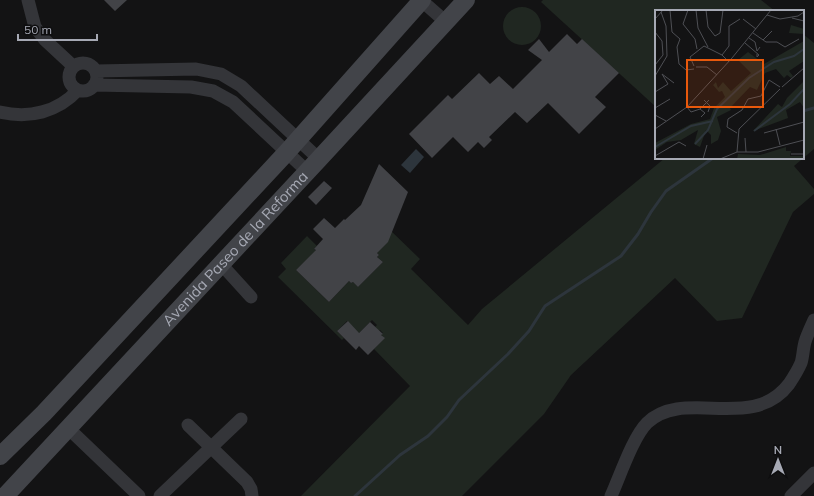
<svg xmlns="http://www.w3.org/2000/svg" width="814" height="496" font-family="Mulish,sans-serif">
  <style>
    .green { fill: #202721 }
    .water { fill: #2d353c }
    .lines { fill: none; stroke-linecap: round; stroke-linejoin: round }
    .stream { stroke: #2d353c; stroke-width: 3 }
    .building { fill: #424347 }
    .minor { stroke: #343539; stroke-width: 13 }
    .secondary { stroke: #424449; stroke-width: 18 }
    .labels { text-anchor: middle; stroke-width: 3.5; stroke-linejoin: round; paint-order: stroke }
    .street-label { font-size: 15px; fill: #a6a9b4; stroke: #0e0e0f }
    .inset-river { fill: none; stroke: #2d353c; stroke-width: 2 }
    .inset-road { fill: none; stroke: #4e4f54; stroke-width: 1 }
    .view { fill: #e8590c; fill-opacity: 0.15; stroke: #e8590c; stroke-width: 2 }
    .inset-edge { fill: none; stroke: #a6a9b4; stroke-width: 2 }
  </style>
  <rect width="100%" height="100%" fill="#131314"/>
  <path class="green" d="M543,0H761L775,11H656V107L541,2Z
    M503 26a19 19 0 1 1 38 0a19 19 0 1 1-38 0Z
    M803,34L814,43V149L794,166L814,189V194L793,212L742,318L717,321L675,278L571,375L544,414L462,496H301L410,386L374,349L384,338L381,335L383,333L380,330L378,332L374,328L377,325L372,320L355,337L353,327L347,321L337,331L344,338L342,340L278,277L286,269L281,263L307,236L317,246L314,249L316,251L296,270L329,302L349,281L351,283L353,282L358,287L383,262L377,257L379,255L377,253L388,228L420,259L411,269L468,325L482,309L665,158H803Z"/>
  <path class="water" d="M416,149L424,157L410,173L401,165Z"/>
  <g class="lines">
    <path class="stream" d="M803,111L814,108
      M355,496L400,455L428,436L447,417L459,400L508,354L529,331L545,306L621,256L638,234L651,212L666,191L713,158"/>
  </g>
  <path class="building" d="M104,0H127L115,11Z
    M567,34L577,44L582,39L619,73L595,97L606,107L579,134L548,103L527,123L515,112L489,137L492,140L484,148L478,142L468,152L453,137L432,158L409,134L448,95L452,99L479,73L490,84L499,76L513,89L542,60L528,50L539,39L549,52Z
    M379,164L408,192L388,242L377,253L379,255L377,257L383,262L358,287L353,282L351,283L349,281L329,302L296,270L316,250L314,249L323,239L313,229L324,218L335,228L344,219L345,220L361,205Z
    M324,181L332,188L316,205L308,197Z
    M348,321L359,333L370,322L383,334L381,335L385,338L368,355L359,346L356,350L337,331Z"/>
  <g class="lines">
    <path class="minor" d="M28,0L35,27L45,40L73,66
      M421,0L446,22
      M69 77a14 14 0 1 1 28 0a14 14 0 1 1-28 0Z
      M96,71L196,69L221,74L241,86L319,159
      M94,85L191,87L213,91L233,102L308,172
      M0,112C29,119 58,112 78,90
      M221,264L251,297
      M188,425L247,482L251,489L252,496
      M68,428L139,496
      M160,496L241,419
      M611,496C620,476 633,437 647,423C684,387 752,433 789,384C793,378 798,370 801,363C803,357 803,349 805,342C807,335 811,327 814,320
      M791,496L814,473"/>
    <g class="secondary">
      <path d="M0,456L44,413L287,152L422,0"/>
      <path id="s1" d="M5,496L319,159L466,0"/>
    </g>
  </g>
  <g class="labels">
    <g class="street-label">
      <text dy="5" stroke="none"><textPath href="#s1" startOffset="338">Avenida Paseo de la Reforma</textPath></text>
    </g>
  </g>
  <g transform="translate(655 10)">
    <rect width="149" height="149" fill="#131314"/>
    <path d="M136,15L149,19V24L134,23ZM149,31V51L134,61L138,66L136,68L132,65L129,68L121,59L110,63L102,80L95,77L75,98L76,100L62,107L66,121L63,130L56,134V125L51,120L45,137L39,134L43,120L26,130L12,132L0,140V133L36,114L55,109L59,98L70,87L67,81L64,82L58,75L61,72L63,78L68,72L76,81L96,63L83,50L93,42L109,54ZM149,71V98L145,92L131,100L133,108L98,121L123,94L127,97L132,88ZM131,137V141H136L135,146H149V149H82L83,144L105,145Z" fill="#202721"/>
    <path class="inset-river" d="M99,121L135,94L149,79M40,134L53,120L62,99L94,68L119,52L139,46L149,39M0,137L36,116L58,111"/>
    <path class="inset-road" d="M15,0L17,22L25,29L22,37L24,54L31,60L39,59M33,0L28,14L40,29L42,39M41,0L43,18L53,37M51,0L53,17L60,26L65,23L68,0M112,5L125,9L143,6L149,2M137,8L149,11M0,9L8,0M88,9L101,19M0,22L7,31L8,45L0,55M98,23L111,32H122L130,37L144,29M94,28L100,32L102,41L105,37M108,30L117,21M90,33L104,45L102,47V44M67,45L74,36V16L85,9M39,56L35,47L49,36L67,45L74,52M41,57H52L62,65M0,66L12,46L11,16L6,2M127,77L149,58M0,82L13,74L7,64L19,73M49,90L55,96L53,102M32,97L36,102L45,99L50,103L46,107M0,98L15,89M45,99L54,90M0,105L11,111M0,119L32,97L77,48L116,0M121,119L125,135M82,123L72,117L73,109L87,100L93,89L106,86L114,70L125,77M109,123L149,112M90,128L91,142M82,142L84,119L125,79M136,144H149M0,146L24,132L31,136M48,149L52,135M65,149L82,142H103L149,130"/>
    <path class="view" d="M32,50H108V97H32Z"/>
    <rect width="149" height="149" class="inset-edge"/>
  </g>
  <g transform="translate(778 460)" stroke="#0e0e0f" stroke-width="3" paint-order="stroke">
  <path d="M0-3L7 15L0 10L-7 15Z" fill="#a6a9b4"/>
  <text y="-6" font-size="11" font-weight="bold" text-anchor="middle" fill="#a6a9b4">N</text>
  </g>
  <path d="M18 34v6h79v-6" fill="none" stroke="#a6a9b4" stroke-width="2"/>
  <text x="24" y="34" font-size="12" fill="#a6a9b4" stroke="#0e0e0f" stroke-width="3" paint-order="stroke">50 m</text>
</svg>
